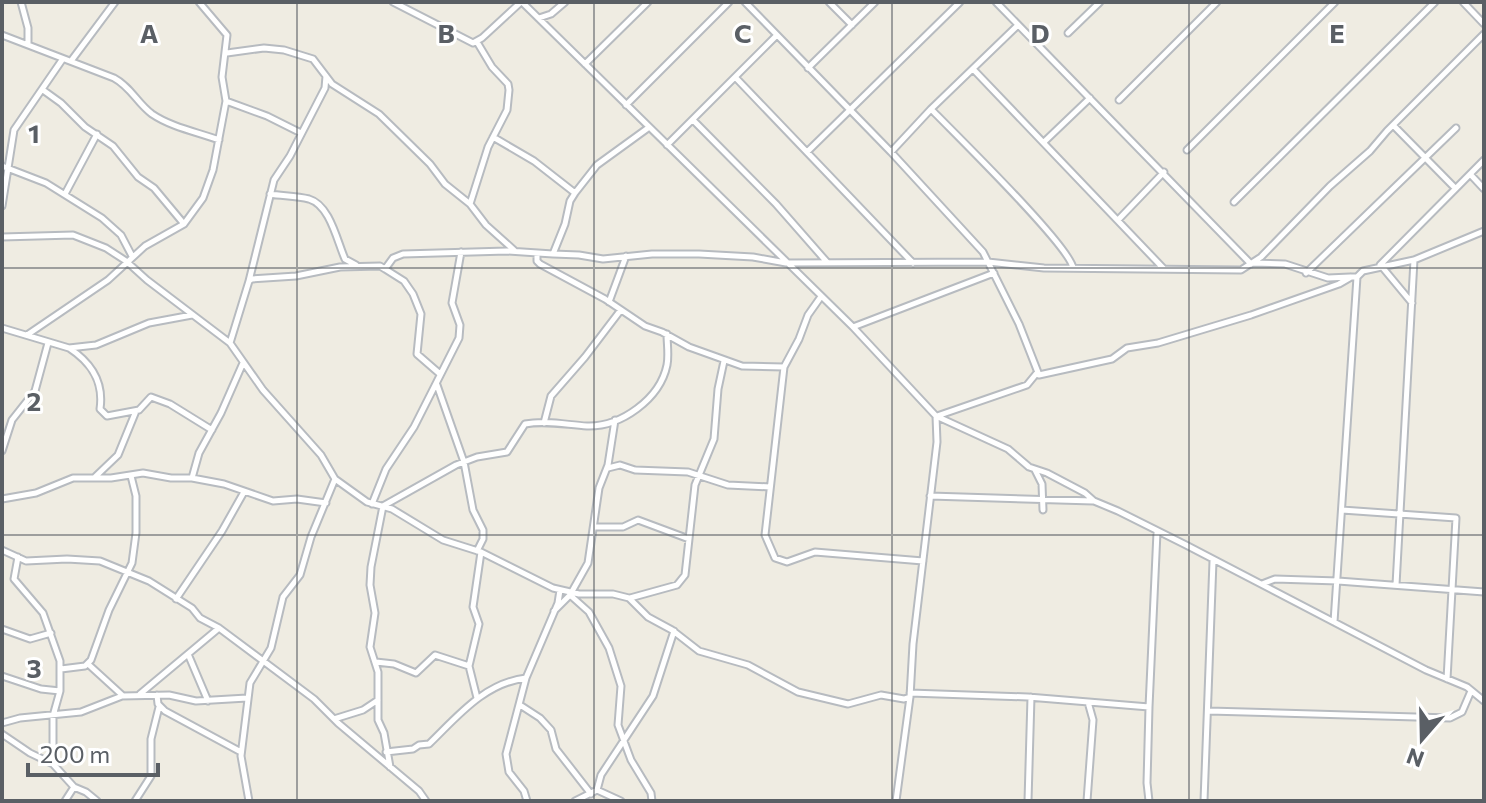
<svg xmlns="http://www.w3.org/2000/svg" width="1486" height="803" font-family="Commissioner,sans-serif">
  <style>
    .lines { fill: none; stroke-linecap: round; stroke-linejoin: round }
    .street-casing { stroke: #b7bbc0; stroke-width: 9 }
    .street { stroke: #fff; stroke-width: 5 }
    .grid { fill: none; stroke: #5a5f65; stroke-width: 2; stroke-opacity: 0.55 }
    .grid-label { font-size: 26px; text-anchor: middle; font-weight: bold; fill: #5a5f65; stroke: #fff; stroke-width: 6; stroke-linejoin: round; paint-order: stroke }
  </style>
  <rect width="100%" height="100%" fill="#efece2"/>
  <g class="lines">
    <defs>
      <path id="street" d="M21,2L28,28V43
        M393,2L473,43L482,38L521,2
        M522,2L853,327L936,416L937,442L913,644L910,697L896,801
        M745,2L891,152L983,252L1019,324L1039,375L1112,359L1127,348L1158,343L1251,315L1339,284L1351,277H1357
        M829,2L852,25
        M996,2L1251,264
        M1463,2L1484,24
        M539,18L551,14L565,2
        M1068,33L1100,2
        M2,35L114,78C131,87 137,103 152,114C171,127 197,132 219,140
        M477,42L492,67L508,84L509,90L507,110L488,147L470,204L486,225L515,251
        M227,53L264,48L284,50L313,59L332,84L379,114L430,164L445,184L470,204
        M71,61L115,2
        M585,64L648,2
        M808,68L875,2
        M973,69L1164,269
        M736,78L913,263
        M43,90L61,103L85,127L113,146L138,177L154,188L184,224
        M1119,100L1217,2
        M226,101L267,116L301,133
        M626,105L729,2
        M931,109C954,133 1070,246 1073,268
        M693,120L776,204L826,261
        M1393,125L1455,188
        M493,137L534,161L575,193
        M1044,142L1090,98
        M667,145L777,35
        M1187,150L1335,2
        M807,152L960,2
        M891,152L931,109L1018,25
        M2,166L46,183L102,218L121,235L132,256
        M1470,174L1484,189
        M65,194L97,134
        M270,194C282,196 296,196 309,199C330,205 337,241 345,259L356,265
        M1234,202L1435,2
        M2,206L14,130L62,60
        M1118,220L1164,172
        M2,237L73,235L106,248L126,261L147,280L230,343L263,390L321,455L335,479L367,502L392,509L443,540L481,552L553,588L579,594H613L629,598L648,617L672,630L699,651L748,665L798,692L848,704L881,695L904,699L910,697
        M537,253V261L540,264L605,299L645,326L662,332L689,347L742,366L784,367
        M553,254L579,255L603,259L652,254H699L753,257L786,263L988,262L1044,268L1241,270L1261,257L1330,186L1370,151L1387,131L1484,34
        M1252,263L1285,264L1328,278L1350,277
        M1380,265L1484,160
        M1383,268L1412,303
        M385,269L404,281L413,294L421,314L417,354L440,374
        M1306,273L1456,128
        M249,281L274,180L290,156L325,88L326,76
        M820,298L808,315L799,339L784,367L765,535L775,558L787,562L815,552L923,561
        M609,302L626,256
        M853,327L994,273
        M2,328L69,348L96,345L149,323L192,315
        M27,335L108,280L145,246L184,224L203,198L213,170L226,101L222,77L227,35L199,2
        M230,343L249,281L252,279L296,276L340,267L380,266L385,269L393,258L403,254L507,251L553,254L565,224L570,201L575,193L597,165L648,128
        M69,348C92,363 104,382 100,409L107,416L139,410L151,397L170,404L212,430
        M437,385L464,462L473,510L483,530V539L477,551
        M936,416L1008,449L1029,467L1047,473L1085,493L1094,501L1118,511L1186,545L1426,670L1467,687L1484,701
        M937,416L1027,385L1036,374
        M544,423L551,396L585,357L620,311
        M2,451L12,420L35,391L48,343
        M608,468L620,465L635,470L688,472L728,485L770,487
        M1035,470L1042,484L1043,510
        M95,477L118,455L136,411
        M192,478L199,453L221,413L243,363
        M930,496L1093,501
        M2,499L36,493L73,478H111L143,473L171,478H192L224,484L273,501L297,499L326,503
        M372,504L386,469L414,427L459,338L460,325L452,303L461,252
        M1342,510L1456,518L1447,679
        M594,527H623L638,520L689,539
        M2,550L26,561L67,559L100,561L149,581L192,608L200,618L219,628L314,699L338,723L419,791L426,801
        M18,557L14,579L43,613L60,661V691L53,716V764
        M1262,584L1275,579L1338,581L1484,592
        M1396,585L1414,260
        M570,595L589,612L609,648L621,686L618,725L631,760L651,793L652,801
        M630,598L677,585L685,575L695,485L714,439L718,389L724,361
        M176,599L222,531L244,492
        M554,611L570,595L588,563L599,488L608,465L615,420
        M1334,622L1357,277L1363,271L1414,260L1484,231
        M2,629L30,639L51,633
        M188,654L208,701
        M376,662L394,664L416,673L435,655L469,666
        M88,664L122,695
        M61,669L85,666L91,660L109,610L132,563L136,533V496L131,476
        M2,676L41,689L60,691
        M910,693L1028,697L1149,707
        M140,694L219,628
        M157,695L158,704L165,711L241,752
        M477,698L469,666L479,624L473,607L481,552
        M520,705L540,718L551,730L556,749L591,794
        M1209,711L1450,718L1462,712L1471,691
        M334,719L363,710L378,700
        M2,723L20,718L81,712L122,696L169,695L196,701L247,698
        M2,734L30,753L53,764L74,787L86,792L97,801
        M386,752L413,749L419,745L429,744C457,717 484,683 526,678
        M390,767L384,733L378,720V672L370,647L375,613L370,585L371,567L383,506L456,465L477,457L507,452L525,424C546,420 567,425 587,426C621,427 660,399 667,365C669,355 667,344 667,334
        M597,790L621,801
        M65,801L74,787
        M135,801L151,776V739L159,707
        M249,801L241,756L250,683L271,648L283,597L300,575L311,537L335,479
        M527,801L524,791L509,772L506,754L526,678L558,603L560,590
        M575,801L597,790L601,775L653,696L674,631
        M1028,801L1031,697
        M1087,801L1093,720L1088,702
        M1149,801L1147,783L1149,707L1157,532
        M1204,801L1213,561"/>
    </defs>
    <use href="#street" class="street-casing"/>
    <use href="#street" class="street"/>
  </g>
  <path class="grid" d="M297,2V801M594,2V801M892,2V801M1189,2V801M2,268H1484M2,535H1484"/>
  <g class="grid-label">
    <text x="149" y="43">A</text>
    <text x="446" y="43">B</text>
    <text x="743" y="43">C</text>
    <text x="1040" y="43">D</text>
    <text x="1337" y="43">E</text>
    <text x="34" y="143">1</text>
    <text x="34" y="411">2</text>
    <text x="34" y="678">3</text>
  </g>
  <rect width="1486" height="803" fill="none" stroke="#5a5f65" stroke-width="8"/>
  <g transform="translate(1422 739) rotate(200)" stroke="#ffffff" stroke-width="6" paint-order="stroke">
  <path d="M0-6L14 30L0 20L-14 30Z" fill="#5a5f65"/>
  <text y="-12" font-size="22" font-weight="bold" text-anchor="middle" fill="#5a5f65">N</text>
  </g>
  <path d="M28 763v12h130v-12" fill="none" stroke="#5a5f65" stroke-width="4"/>
  <text x="40" y="763" font-size="24" fill="#5a5f65" stroke="#ffffff" stroke-width="6" paint-order="stroke">200 m</text>
</svg>
